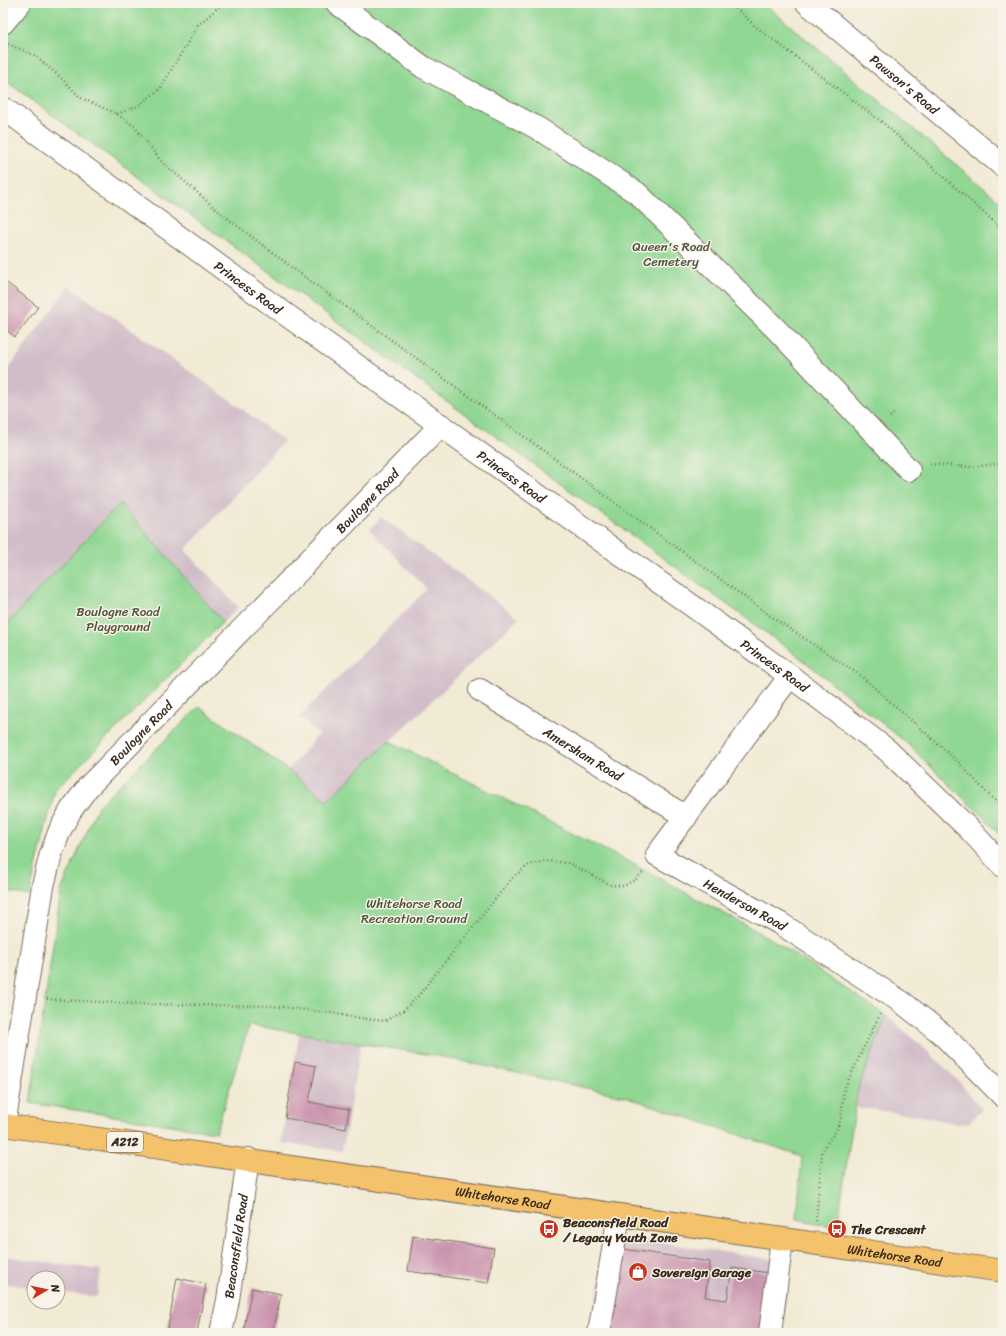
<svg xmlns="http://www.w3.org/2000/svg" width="1006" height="1336" font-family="Sriracha,sans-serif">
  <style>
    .industrial { fill: #d1bdc9 }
    .green { fill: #8fd792; stroke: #658058 }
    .building { fill: #ca94af }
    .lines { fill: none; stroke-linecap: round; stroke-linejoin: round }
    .minor-casing { stroke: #7b6d5e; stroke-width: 24 }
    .major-casing { stroke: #7b6d5e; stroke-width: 24 }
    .path { stroke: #7b6d5e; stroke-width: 2.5; stroke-dasharray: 1 3; stroke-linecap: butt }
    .minor { stroke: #fff; stroke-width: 22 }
    .major { stroke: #f3c26a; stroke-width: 22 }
    .labels { text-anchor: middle; stroke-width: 3; stroke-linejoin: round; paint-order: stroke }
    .shield { fill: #f7f3e8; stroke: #73665b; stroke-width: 1 }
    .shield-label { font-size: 12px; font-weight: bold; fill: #3b2a1e }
    .street-label { font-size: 13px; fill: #3b2a1e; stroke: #f7f3e8 }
    .park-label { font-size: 13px; fill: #50553b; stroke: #f7f3e8 }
    .poi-label { font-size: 13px; font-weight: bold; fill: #3b2a1e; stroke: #f7f3e8; text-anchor: start }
  </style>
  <rect width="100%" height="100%" fill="#f7f3e8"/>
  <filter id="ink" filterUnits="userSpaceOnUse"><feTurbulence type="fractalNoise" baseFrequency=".025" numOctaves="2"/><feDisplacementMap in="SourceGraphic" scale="8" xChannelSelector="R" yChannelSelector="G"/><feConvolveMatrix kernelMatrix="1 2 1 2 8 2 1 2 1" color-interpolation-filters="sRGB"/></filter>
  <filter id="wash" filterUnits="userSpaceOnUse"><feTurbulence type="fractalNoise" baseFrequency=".012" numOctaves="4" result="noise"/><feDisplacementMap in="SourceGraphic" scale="16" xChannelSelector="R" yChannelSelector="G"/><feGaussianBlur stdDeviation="0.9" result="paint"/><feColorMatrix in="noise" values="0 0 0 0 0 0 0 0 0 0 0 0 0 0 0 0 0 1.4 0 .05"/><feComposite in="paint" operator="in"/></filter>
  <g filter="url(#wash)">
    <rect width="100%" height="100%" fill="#f1ead4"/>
    <path class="industrial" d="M69,286L237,405L284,441L185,550L238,607L223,622L120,503L3,628V376Z
      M381,517L519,618L327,801L288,770L319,734L299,717L427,589L370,530Z
      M886,1016L913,1038L939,1062L959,1082L982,1109L969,1123L958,1124L926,1117L856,1107L858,1089Z
      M299,1034L361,1043L342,1151L281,1143Z
      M609,1235L791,1262L781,1333H589Z
      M3,1256L101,1270L97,1297L58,1292V1278H34V1288L3,1283Z"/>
    <path class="green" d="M3,3H763L1003,204V838L983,817L902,739L798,656L3,79Z
      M120,503L223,622L55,790L29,896L3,890V628Z
      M199,707L288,770L327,801L389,741L631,863L773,940L886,1016L858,1089L837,1227L797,1219L802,1156L624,1096L438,1056L249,1025L216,1132L30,1103L61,891L98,806Z"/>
    <g id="blocks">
      <path class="building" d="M3,280L38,307L15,337L3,328Z
        M295,1062L316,1066L309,1102L349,1109L346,1129L285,1118Z
        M413,1236L494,1248L488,1283L408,1271Z
        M623,1249L710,1262L705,1297L727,1300L732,1268L770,1273L762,1333H611Z
        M177,1278L206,1284L197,1333H167Z
        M252,1288L281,1294L273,1333H243Z"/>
    </g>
  </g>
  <g filter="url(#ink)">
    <use href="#blocks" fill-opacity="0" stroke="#7b6d5e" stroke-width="1"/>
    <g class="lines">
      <defs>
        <g id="minor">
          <path d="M337,3L423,67L539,129L637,193L776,329L909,470"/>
          <path id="s1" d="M807,3L1003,166"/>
          <path d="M3,23L20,3"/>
          <path id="s2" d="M3,108L267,301L790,676L886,749L970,830L1003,866"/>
          <path id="s3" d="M790,676L657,855L781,924L903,1003L941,1033L1003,1096"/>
          <path id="s4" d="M480,690L686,817"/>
          <path id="s5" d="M4,1125L43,886L51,854L60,830L71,810L88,787L441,425"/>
          <path id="s6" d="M221,1333L228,1300L248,1159"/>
          <path d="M599,1333L619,1215"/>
          <path d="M770,1333L782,1239"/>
        </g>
        <g id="major">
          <path id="s7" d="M3,1125C337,1172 670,1223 1003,1271"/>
        </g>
      </defs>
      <use href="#minor" class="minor-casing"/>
      <use href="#major" class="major-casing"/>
      <path class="path" d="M730,3L755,26L882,122L1003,230
        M8,44L34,55L58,75L81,98L117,114L134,126L161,161L222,214L298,272L772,617L861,676L955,759L990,796L1003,807
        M117,114L138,106L160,89L198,25L221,5L226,3
        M890,417L895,413
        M930,464L972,467L1003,463
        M47,999L135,1004L272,1006L324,1012L367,1019L385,1021L404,1010L418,996L513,877L529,865L545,861L568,863L611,885L624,886L636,879L644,871
        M816,1221L822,1153L826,1144L836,1131L841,1119L844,1089L880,1014"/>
      <use href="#minor" class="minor"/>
      <use href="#major" class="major"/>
    </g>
  </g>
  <defs>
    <symbol id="bus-disc" viewBox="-11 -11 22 22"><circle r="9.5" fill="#c8321e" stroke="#f7f3e8"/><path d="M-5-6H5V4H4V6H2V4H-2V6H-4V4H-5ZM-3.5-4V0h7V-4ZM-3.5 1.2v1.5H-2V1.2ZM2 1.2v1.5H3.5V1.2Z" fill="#fff"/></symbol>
    <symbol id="shop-disc" viewBox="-11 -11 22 22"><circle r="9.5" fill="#c8321e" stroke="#f7f3e8"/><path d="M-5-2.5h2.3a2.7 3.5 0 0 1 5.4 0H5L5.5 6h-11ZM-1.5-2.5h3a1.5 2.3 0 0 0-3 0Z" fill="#fff"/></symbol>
  </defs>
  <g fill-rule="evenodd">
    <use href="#bus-disc" x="538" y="1218" width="22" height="22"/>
    <use href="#bus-disc" x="826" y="1218" width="22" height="22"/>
    <use href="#shop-disc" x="627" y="1261" width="22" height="22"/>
  </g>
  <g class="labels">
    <rect class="shield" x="107" y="1132" width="36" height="20" rx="3"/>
    <g class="shield-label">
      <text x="125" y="1146">A212</text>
    </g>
    <g class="street-label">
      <text dy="5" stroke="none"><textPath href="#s1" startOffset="127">Pawson's Road</textPath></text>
      <text dy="5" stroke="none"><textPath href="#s2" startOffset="304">Princess Road</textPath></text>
      <text dy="5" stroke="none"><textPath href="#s2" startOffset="628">Princess Road</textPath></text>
      <text dy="5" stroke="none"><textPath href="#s5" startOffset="752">Boulogne Road</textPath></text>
      <text dy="5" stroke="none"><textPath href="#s2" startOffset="952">Princess Road</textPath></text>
      <text dy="5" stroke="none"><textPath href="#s5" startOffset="428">Boulogne Road</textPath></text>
      <text dy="5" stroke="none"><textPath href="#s4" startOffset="121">Amersham Road</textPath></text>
      <text dy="5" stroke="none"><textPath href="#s3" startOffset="324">Henderson Road</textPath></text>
      <text dy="5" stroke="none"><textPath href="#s7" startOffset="505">Whitehorse Road</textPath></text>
      <text dy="5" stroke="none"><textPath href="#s6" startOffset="88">Beaconsfield Road</textPath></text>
      <text dy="5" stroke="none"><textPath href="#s7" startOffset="901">Whitehorse Road</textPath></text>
    </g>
    <g class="park-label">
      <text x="671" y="251">Queen's Road<tspan x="671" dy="15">Cemetery</tspan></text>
      <text x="118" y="616">Boulogne Road<tspan x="118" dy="15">Playground</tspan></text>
      <text x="414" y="908">Whitehorse Road<tspan x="414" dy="15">Recreation Ground</tspan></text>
    </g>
    <g class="poi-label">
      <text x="563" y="1227">Beaconsfield Road<tspan x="563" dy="15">/ Legacy Youth Zone</tspan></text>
      <text x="851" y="1234">The Crescent</text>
      <text x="652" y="1277">Sovereign Garage</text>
    </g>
  </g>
  <rect width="1006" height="1336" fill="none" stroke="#f7f3e8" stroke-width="16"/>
  <g transform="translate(46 1290) rotate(81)"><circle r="19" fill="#f7f3e8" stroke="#aca397"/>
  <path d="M0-3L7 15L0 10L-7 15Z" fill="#c8321e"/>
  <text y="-6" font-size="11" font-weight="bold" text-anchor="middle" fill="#3b2a1e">N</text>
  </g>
</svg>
